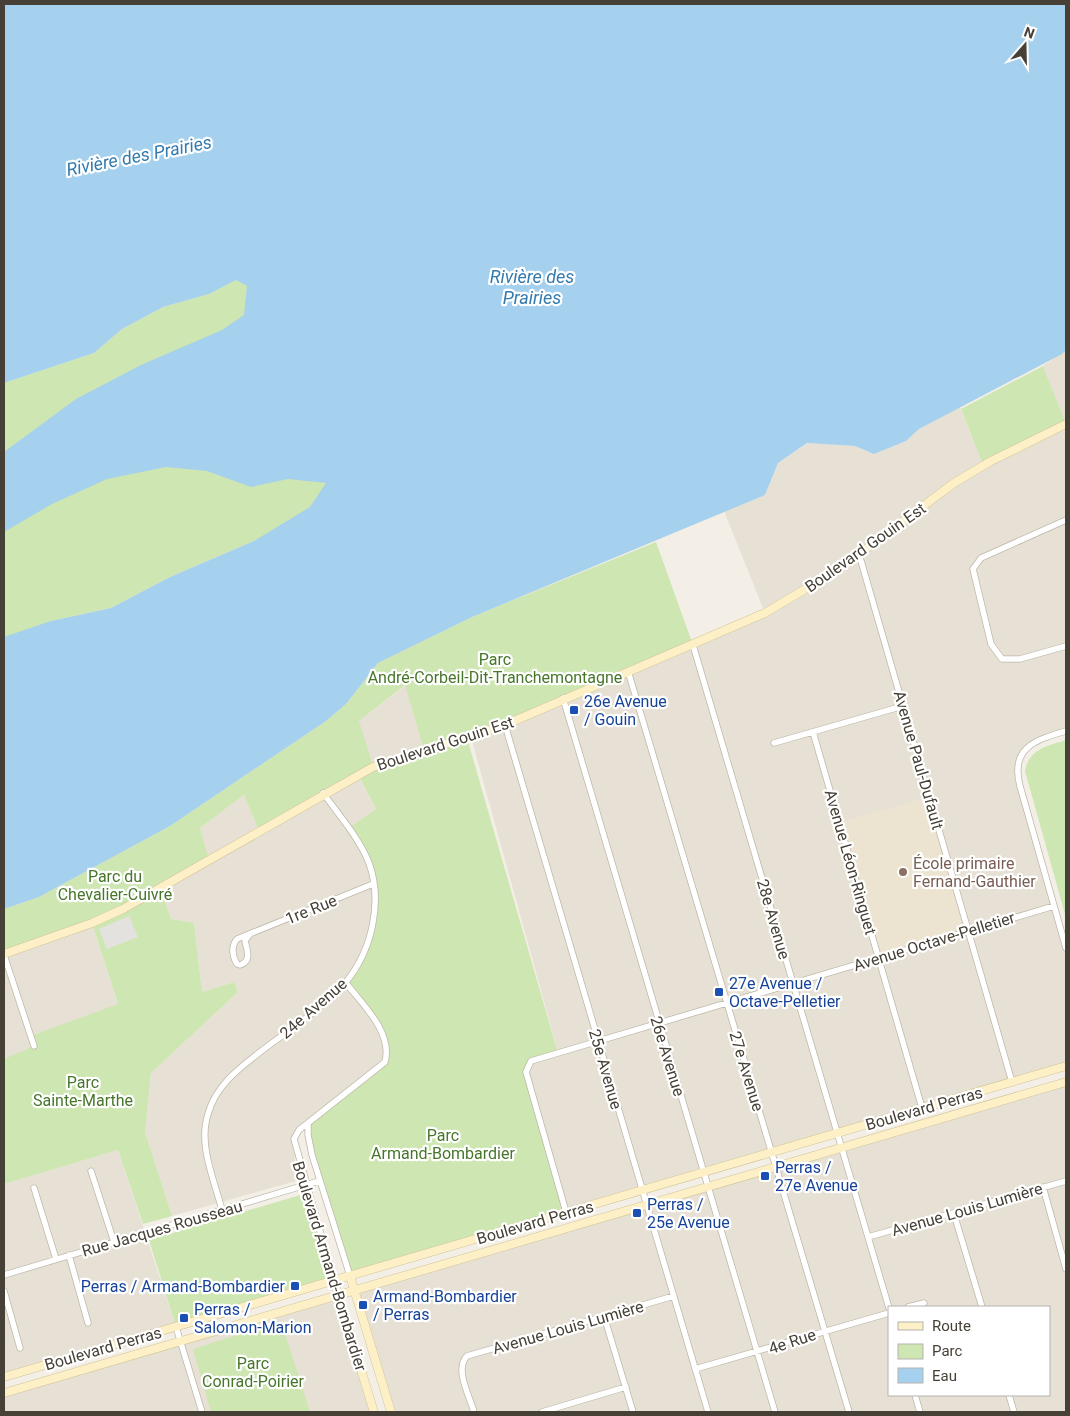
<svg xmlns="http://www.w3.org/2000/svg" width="1070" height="1416" font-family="Roboto,sans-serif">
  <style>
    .residential { fill: #e7e1d5; fill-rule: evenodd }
    .education { fill: #ece4d1 }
    .green { fill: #cee6b1; fill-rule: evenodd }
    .parking { fill: #e4e2df }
    .water { fill: #a5d0ee }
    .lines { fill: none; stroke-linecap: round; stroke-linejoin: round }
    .street-casing { stroke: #beb7aa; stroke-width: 7 }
    .secondary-casing { stroke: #d1c398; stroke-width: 9 }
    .street { stroke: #fff; stroke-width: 5.5 }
    .secondary { stroke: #fdf0c7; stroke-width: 8 }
    .transit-dot { fill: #1a4fb4; stroke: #fff; stroke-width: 2 }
    .education-dot { fill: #8d6e63; stroke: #fff; stroke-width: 2 }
    .labels { text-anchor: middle; stroke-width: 4.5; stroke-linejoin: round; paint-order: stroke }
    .street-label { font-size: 16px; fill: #464036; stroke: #fff }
    .park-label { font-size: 16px; fill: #47762b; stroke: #fff }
    .transit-label { font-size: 16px; fill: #164399; stroke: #fff; text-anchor: start }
    .education-label { font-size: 16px; fill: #785e54; stroke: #fff; text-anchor: start }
    .water-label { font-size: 18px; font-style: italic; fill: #337aae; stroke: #fff }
  </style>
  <rect width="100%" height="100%" fill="#f3efe7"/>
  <path class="residential" d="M1066,350V424L1043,366Z
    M960,407L983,465L1066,424V731L1029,745L1017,768L1066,948V1065L566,1212L526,1072L528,1064L558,1052L471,737L765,613L724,511L765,495L778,463L808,443L855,446L874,454L906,441L919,429Z
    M406,685L424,750L359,778L376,809L369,863L373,884L382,1032L385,1062L315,1118L294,1139L296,1181L172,1216L145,1132L151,1073L238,992L234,982L202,992L194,923L171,919L160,888L200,828L244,795L259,831L359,721Z
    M92,923L118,1005L33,1035L34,1046L30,1050L4,1059V956Z
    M1066,1082V1412H391L354,1290ZM889,1307H1049V1395H889Z
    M118,1150L176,1327L4,1377V1184Z
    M336,1300L371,1412H4V1394L181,1342Z"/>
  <path class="education" d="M929,797L969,930L880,958L840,822Z"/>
  <path class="green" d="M236,280L510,412L254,541L170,577L111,608L51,621L4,652V383L94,353L122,329L163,307L209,294Z
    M1043,366L1066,424L983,465L961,409Z
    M656,542L693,645L467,738L558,1053L535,1059L527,1068L566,1212L350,1276L319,1181L308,1124L385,1062L382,1032L346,983C368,950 385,901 368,862C363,851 355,839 349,828L376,809L359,777L259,831L244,795L200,828L209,861L160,888L171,919L194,923L202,992L234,982L238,992L151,1073L145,1132L172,1216L143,1224L118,1150L4,1184V1059L34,1046L33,1035L118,1004L92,923L4,952V909L39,897L170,826L326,721L346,704L378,663L472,617ZM405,685L424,750L373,766L359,721Z
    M1066,740V918L1025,771C1029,749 1047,746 1066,740Z
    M300,1195L331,1267L334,1281L176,1327L149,1240Z
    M281,1321L310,1412H211L193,1349Z"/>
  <path class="parking" d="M129,916L138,937L107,949L99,929Z"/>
  <path class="water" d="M4,4H1066V350L1062,354L919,429L906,441L874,454L855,446L807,443L778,463L765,495L472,617L378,663L346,704L326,721L170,826L39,897L4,909V637L51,621L111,608L170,577L254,541L310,507L326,483L288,479L251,487L207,471L166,467L107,479L52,504L4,532V452L76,399L141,365L222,330L244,315L247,286L236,280L209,294L163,307L122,329L94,353L4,383Z"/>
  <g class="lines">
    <defs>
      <path id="street" d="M1066,520L981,558L973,569L991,644L1002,659H1020L1066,646
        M859,554L1012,1082
        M693,645L889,1308
        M628,671L849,1412
        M563,698L775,1412
        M505,725L708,1412
        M1066,731C1035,740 1010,748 1020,786L1066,948
        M813,732L922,1108
        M774,743L903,706
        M250,934L245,941C247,950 252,961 240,965L237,964C232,956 231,946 237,939L373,884
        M4,955L34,1046
        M308,1124V1135L312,1155L350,1276
        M91,1171L114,1242
        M1043,1187L1066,1269
        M34,1188L56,1259
        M222,1210C214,1179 198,1145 208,1114C216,1084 241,1067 264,1049C289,1030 327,1005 346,982C372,950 383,902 369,863C359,838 339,815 323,793
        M566,1212L526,1072L531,1061L1054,906
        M954,1214L982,1307
        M868,1237L1066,1181
        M69,1255L88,1323
        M4,1275L319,1181
        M334,1281L294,1139L299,1130L385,1062C393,1032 362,1004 346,983
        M4,1291L20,1348
        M908,1307L924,1303
        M604,1316L633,1412
        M176,1327L202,1412
        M695,1369L889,1313
        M915,1395L920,1412
        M1009,1395L1014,1412
        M474,1412C470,1397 454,1369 467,1356L674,1296
        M542,1412L626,1387"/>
      <path id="secondary" d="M4,954L92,923L123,909L373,767L505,725L765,613L839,569L954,483L991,461L1066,424
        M350,1276L391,1412
        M334,1281L374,1412
        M4,1377L1066,1066
        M4,1393L1066,1082"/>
    </defs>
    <use href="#street" class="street-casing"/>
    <use href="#secondary" class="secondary-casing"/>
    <use href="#street" class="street"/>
    <use href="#secondary" class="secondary"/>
  </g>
  <g class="transit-dot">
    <rect x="569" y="705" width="10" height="10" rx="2.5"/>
    <rect x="714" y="987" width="10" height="10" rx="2.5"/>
    <rect x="760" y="1171" width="10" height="10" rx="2.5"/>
    <rect x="632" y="1208" width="10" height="10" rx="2.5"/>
    <rect x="290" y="1281" width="10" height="10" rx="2.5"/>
    <rect x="358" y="1300" width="10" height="10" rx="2.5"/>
    <rect x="179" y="1313" width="10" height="10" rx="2.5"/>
  </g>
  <circle class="education-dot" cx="903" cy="872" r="5"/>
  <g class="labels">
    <g class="street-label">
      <text transform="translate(865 547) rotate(-35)" y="6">Boulevard Gouin Est</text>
      <text transform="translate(445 743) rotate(-18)" y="6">Boulevard Gouin Est</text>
      <text transform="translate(919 760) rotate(74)" y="6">Avenue Paul-Dufault</text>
      <text transform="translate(851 862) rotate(74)" y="6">Avenue Léon-Ringuet</text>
      <text transform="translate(311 909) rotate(-22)" y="6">1re Rue</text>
      <text transform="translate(774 919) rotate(74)" y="6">28e Avenue</text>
      <text transform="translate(934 941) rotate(-17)" y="6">Avenue Octave-Pelletier</text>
      <text transform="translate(313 1008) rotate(-41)" y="6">24e Avenue</text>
      <text transform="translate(668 1056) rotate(73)" y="6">26e Avenue</text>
      <text transform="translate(606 1069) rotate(74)" y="6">25e Avenue</text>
      <text transform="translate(747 1071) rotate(73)" y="6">27e Avenue</text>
      <text transform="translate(924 1108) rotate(-16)" y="6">Boulevard Perras</text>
      <text transform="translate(967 1209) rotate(-16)" y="6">Avenue Louis Lumière</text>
      <text transform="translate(535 1222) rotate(-16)" y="6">Boulevard Perras</text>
      <text transform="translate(162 1228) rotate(-16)" y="6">Rue Jacques Rousseau</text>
      <text transform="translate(330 1266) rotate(73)" y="6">Boulevard Armand-Bombardier</text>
      <text transform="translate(568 1327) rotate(-16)" y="6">Avenue Louis Lumière</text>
      <text transform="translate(792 1341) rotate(-18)" y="6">4e Rue</text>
      <text transform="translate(103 1348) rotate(-16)" y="6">Boulevard Perras</text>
    </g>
    <g class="park-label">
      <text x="495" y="665">Parc<tspan x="495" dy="18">André-Corbeil-Dit-Tranchemontagne</tspan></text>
      <text x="115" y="882">Parc du<tspan x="115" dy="18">Chevalier-Cuivré</tspan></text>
      <text x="83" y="1088">Parc<tspan x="83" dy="18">Sainte-Marthe</tspan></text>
      <text x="443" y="1141">Parc<tspan x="443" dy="18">Armand-Bombardier</tspan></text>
      <text x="253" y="1369">Parc<tspan x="253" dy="18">Conrad-Poirier</tspan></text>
    </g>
    <g class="transit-label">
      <text x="584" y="707">26e Avenue<tspan x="584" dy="18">/ Gouin</tspan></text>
      <text x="729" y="989">27e Avenue /<tspan x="729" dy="18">Octave-Pelletier</tspan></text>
      <text x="775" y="1173">Perras /<tspan x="775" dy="18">27e Avenue</tspan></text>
      <text x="647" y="1210">Perras /<tspan x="647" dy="18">25e Avenue</tspan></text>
      <text x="285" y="1292" text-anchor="end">Perras / Armand-Bombardier</text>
      <text x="373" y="1302">Armand-Bombardier<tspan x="373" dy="18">/ Perras</tspan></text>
      <text x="194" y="1315">Perras /<tspan x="194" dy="18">Salomon-Marion</tspan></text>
    </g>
    <g class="education-label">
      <text x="913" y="869">École primaire<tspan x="913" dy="18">Fernand-Gauthier</tspan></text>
    </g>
    <g class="water-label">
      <text transform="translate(139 156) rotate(-11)" y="6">Rivière des Prairies</text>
      <text x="532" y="283">Rivière des<tspan x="532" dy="21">Prairies</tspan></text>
    </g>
  </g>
  <rect width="1070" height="1416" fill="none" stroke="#464036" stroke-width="10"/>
  <rect x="888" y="1306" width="162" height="90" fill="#ffffff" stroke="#b5b3af"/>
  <rect x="898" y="1322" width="25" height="8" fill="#fdf0c7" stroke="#b5b3af"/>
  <text x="932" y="1331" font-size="15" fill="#464036">Route</text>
  <rect x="898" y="1344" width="25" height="15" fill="#cee6b1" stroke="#b5b3af"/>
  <text x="932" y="1356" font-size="15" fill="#464036">Parc</text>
  <rect x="898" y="1368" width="25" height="15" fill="#a5d0ee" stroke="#b5b3af"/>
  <text x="932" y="1381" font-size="15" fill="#464036">Eau</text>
  <g transform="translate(1025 45) rotate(20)" stroke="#ffffff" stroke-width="4" paint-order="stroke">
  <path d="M0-4L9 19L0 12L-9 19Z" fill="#464036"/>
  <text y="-8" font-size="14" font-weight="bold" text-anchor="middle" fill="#464036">N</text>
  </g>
</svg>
